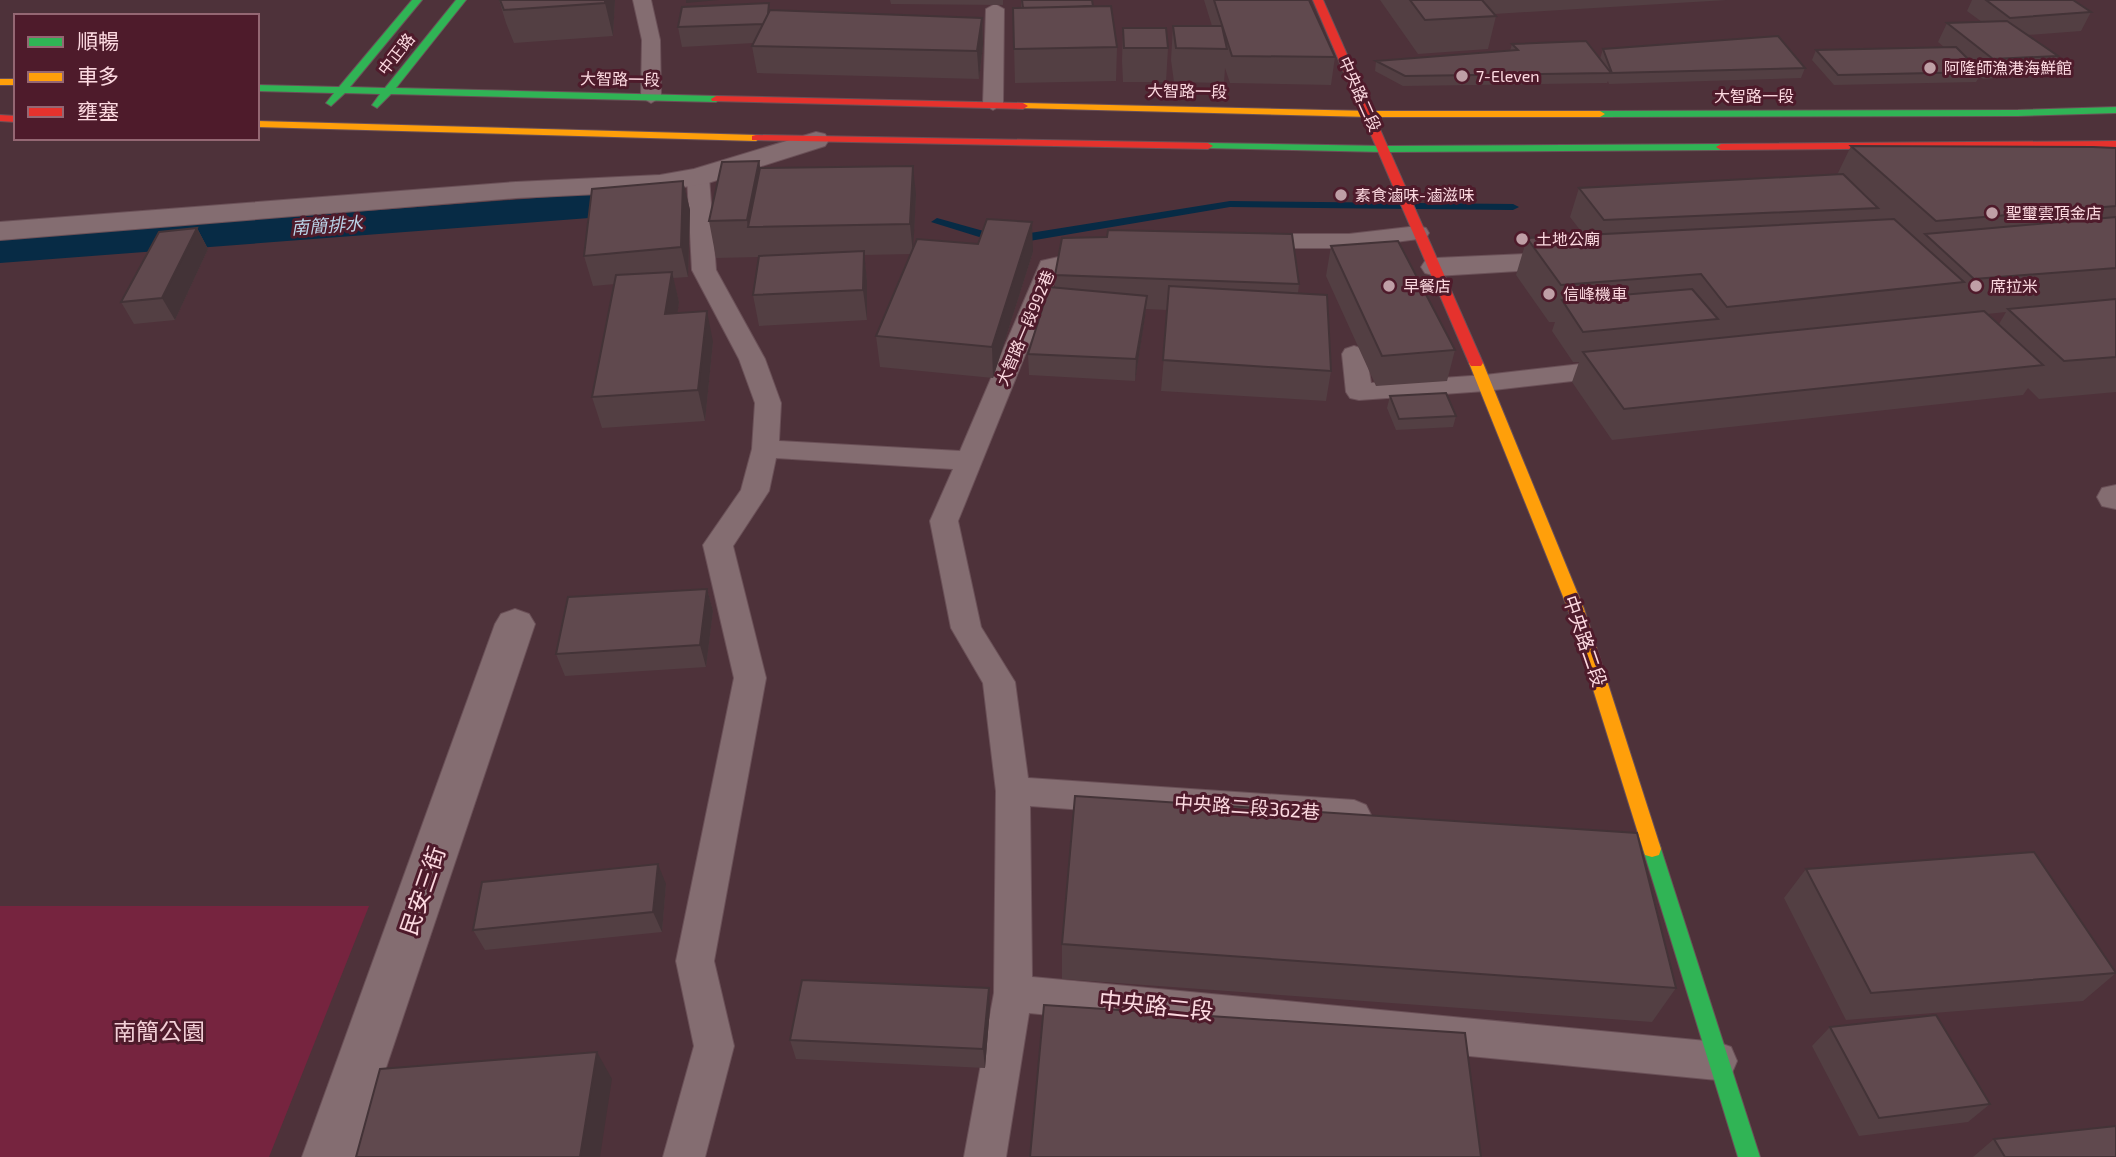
<svg xmlns="http://www.w3.org/2000/svg" width="2116" height="1157" font-family="'Exo 2','Noto Sans TC',sans-serif">
  <style>
    .green { fill: #76243f }
    .lines { fill: none; stroke-linecap: round; stroke-linejoin: round }
    .stream { fill: #072b45; fill-rule: evenodd }
    .canal { fill: #072b45; fill-rule: evenodd }
    .lane-casing { stroke: #6a5057; stroke-width: 2 }
    .street-casing { stroke: #6a5057; stroke-width: 2 }
    .fast-casing { stroke: #6a5057; stroke-width: 2 }
    .slow-casing { stroke: #6a5057; stroke-width: 2 }
    .jam-casing { stroke: #6a5057; stroke-width: 2 }
    .lane { fill: #846d71; fill-rule: evenodd }
    .street { fill: #846d71; fill-rule: evenodd }
    .fast { fill: #30b455; fill-rule: evenodd }
    .slow { fill: #ff9f0a; fill-rule: evenodd }
    .jam { fill: #e5322d; fill-rule: evenodd }
    .wall { fill: #533f43; fill-rule: evenodd }
    .shaded-wall { fill: #433337 }
    .building { fill: #60494e; stroke: #433337; stroke-width: 2 }
    .poi-dot { fill: #bf9fa6; stroke: #4e1b2b; stroke-width: 2.5 }
    .labels { text-anchor: middle; stroke-width: 6; stroke-linejoin: round; paint-order: stroke }
    .far-street-label { font-size: 16px; fill: #fcd9e0; stroke: #4e1b2b }
    .far-poi-label { font-size: 16px; fill: #fcd9e0; stroke: #4e1b2b; text-anchor: start }
    .far-water-label { font-size: 18px; font-style: italic; fill: #b9d2e7; stroke: #4e1b2b }
    .street-label { font-size: 19px; fill: #fcd9e0; stroke: #4e1b2b }
    .near-street-label { font-size: 23px; fill: #fcd9e0; stroke: #4e1b2b }
    .near-park-label { font-size: 23px; fill: #f2cfd6; stroke: #4e1b2b }
  </style>
  <rect width="100%" height="100%" fill="#4e323a"/>
  <path class="green" d="M0,906H369L269,1157H0Z"/>
  <g class="lines">
    <path class="stream" d="M1230,201L1513,204L1519,207L1513,210L1230,207L1005,245L931,222L937,218L1005,237Z"/>
    <path class="canal" d="M654,189L668,193L673,201L668,209L654,213L0,263V239Z"/>
    <defs>
      <path id="lane" d="M633,0H651L660,40L661,97L651,103L641,97L642,40Z
        M995,4L1004,9L1003,104L993,110L983,104L986,9Z
        M698,171L706,172L709,177L716,270L765,359L781,403L779,441L960,451L1041,261L1094,249L1102,251L1105,256L1102,261L1059,271L958,521L981,627L1015,682L1028,778L1354,800L1366,805L1371,815L1366,825L1354,830L1030,806L1032,977L1717,1042L1731,1047L1737,1061L1731,1075L1717,1080L1029,1013L1006,1157H964L994,993L996,791L983,683L951,628L930,521L953,469L776,458L769,491L733,546L766,678L714,961L734,1046L705,1157H663L694,1046L676,961L734,678L703,545L741,490L752,449L755,403L739,359L692,270L687,177L690,172Z
        M1418,226L1426,228L1429,233L1426,238L1349,248H1254L1246,246L1243,241L1246,236L1254,234H1349Z
        M1354,346L1363,349L1366,354L1371,383L1485,375L1616,360L1625,363L1629,368L1625,373L1616,376L1485,391L1359,400L1350,398L1346,392L1342,354L1345,349Z"/>
      <path id="street" d="M816,132L825,134L829,140L825,146L708,183L660,191L516,198L0,240V222L516,182L660,175L694,169Z
        M1570,252L1581,255L1585,261L1581,267L1436,276L1425,273L1421,267L1425,261L1436,258Z
        M2116,485V509L2102,506L2097,497L2102,488Z
        M515,609L529,614L535,624L356,1157H302L495,624L501,614Z"/>
      <path id="fast" d="M412,0H422L350,87L385,88L456,0H466L396,88L716,96L721,99L716,102L391,94L377,108L372,105L380,94L345,93L331,106L326,103L334,93L257,91V85L339,87Z
        M2116,107V113L2018,116L1600,117L1595,114L1600,111L2018,110Z
        M1208,143L1384,146L1721,144L1726,147L1721,150L1384,152L1204,148L1203,146Z
        M1652,841L1659,843L1661,849L1760,1157H1738L1643,849L1645,843Z"/>
      <path id="slow" d="M0,79H16V85H0Z
        M1023,103L1370,111H1600L1605,114L1600,117H1370L1019,108L1018,106Z
        M257,121L756,135L761,138L756,141L257,127Z
        M1476,359L1483,363L1584,609L1661,849L1659,855L1652,857L1645,855L1643,849L1568,609L1469,363Z"/>
      <path id="jam" d="M1313,0H1323L1483,363L1481,366H1471L1469,363Z
        M716,96L1023,103L1028,106L1023,109L712,101L711,99Z
        M0,115L16,116V122L0,121Z
        M756,135L1208,143L1213,146L1208,149L752,140V136Z
        M2116,141V147L1721,150L1716,147L1721,144Z"/>
    </defs>
    <use href="#lane" class="lane-casing"/>
    <use href="#street" class="street-casing"/>
    <use href="#fast" class="fast-casing"/>
    <use href="#slow" class="slow-casing"/>
    <use href="#jam" class="jam-casing"/>
    <use href="#lane" class="lane"/>
    <use href="#street" class="street"/>
    <use href="#fast" class="fast"/>
    <use href="#slow" class="slow"/>
    <use href="#jam" class="jam"/>
  </g>
  <path class="wall" d="M499,0H615L613,36L514,43L506,23Z
    M890,0H1003V5L891,4Z
    M1021,0H1092L1093,6L1117,47L1116,81L1015,83L1013,8H1021Z
    M1204,0H1309L1335,57L1331,85L1230,83L1225,68L1224,83L1174,82L1171,60L1173,26H1212Z
    M1380,0H1727L1494,14L1496,16L1488,49L1418,54Z
    M1972,0H2073L2091,12L2081,31L2027,35L2058,56L2047,75L1983,79L1980,76L1976,82L1834,85L1812,60L1816,50L1944,47L1938,42L1947,23L1982,22L1967,11Z
    M770,10L982,18L983,45L979,79L757,73L752,46L754,43L682,47L678,27Z
    M1123,28L1168,48L1166,82H1123L1122,61Z
    M1512,44L1600,59L1603,49L1805,68L1801,78L1609,84L1608,81L1607,83L1403,86L1375,71L1376,61L1510,51Z
    M1851,146L2116,148V392L2039,399L2028,388L2023,395L1612,440L1572,382L1579,362H1573L1552,331L1555,322H1549L1516,275L1527,238L1584,235L1570,217L1579,188L1837,175ZM2006,312L1999,324L1987,314Z
    M759,161L760,168L916,195L913,249L1033,252L993,378L880,367L876,336L911,254L864,255L867,281V320L759,326L753,295L759,257L716,258L709,221Z
    M683,181L690,210L688,277L673,278L679,302L677,313L713,342L705,421L602,428L592,397L615,284L593,286L584,256Z
    M197,228L208,249L175,320L134,324L121,302Z
    M1331,246L1455,350L1447,381L1376,386L1326,276Z
    M1055,275L1299,284L1298,293L1331,371L1326,401L1161,391L1168,310L1146,309L1135,381L1029,375L1028,354L1055,288Z
    M1390,396L1456,416L1453,427L1396,430L1387,408Z
    M707,589L713,611L706,667L565,676L556,654Z
    M1806,869L2116,973L2083,1001L1846,1020L1784,898Z
    M666,884L662,932L485,950L473,930Z
    M1062,944L1676,988L1652,1022L1062,979Z
    M990,1008L985,1068L796,1059L790,1040Z
    M1830,1027L1990,1104L1968,1122L1859,1136L1812,1046Z
    M1994,1139L2116,1157H1973Z"/>
  <path class="shaded-wall" d="M605,0H615L613,36L605,3Z
    M686,0H719L686,3Z
    M982,18L983,45L979,79L977,51Z
    M759,161L765,197L748,227L747,220Z
    M913,166L916,195L913,254L910,224Z
    M683,181L690,210L688,277L681,247Z
    M1032,222L1033,252L993,378L992,347Z
    M197,228L208,249L175,320L162,298Z
    M864,251L867,281V320L863,290Z
    M672,272L679,302L673,344L665,314Z
    M1147,296L1145,317L1135,381L1136,359Z
    M707,311L713,342L705,421L698,390Z
    M707,589L713,611L706,667L700,645Z
    M658,864L666,884L662,932L653,912Z
    M989,988L990,1008L985,1068L983,1049Z
    M597,1052L612,1079L600,1157H580Z"/>
  <path class="building" d="M500,0H605V3L504,10Z
    M1022,0H1092L1093,6L1023,8Z
    M1214,0H1309L1335,57L1232,56Z
    M1410,0H1482L1496,16L1425,20Z
    M1986,0H2073L2091,12L2010,18Z
    M769,3L768,14L763,24L678,27L682,7Z
    M1111,6L1117,47L1014,49L1013,8Z
    M770,10L982,18L977,51L752,46Z
    M2007,21L2058,56L1993,59L1947,23Z
    M1173,26H1222L1227,49L1176,48Z
    M1123,28H1166L1168,48H1124Z
    M1778,36L1805,68L1612,73L1603,49Z
    M1586,41L1611,73L1405,76L1376,61L1518,50L1512,44Z
    M1956,47L1981,72L1838,75L1816,50Z
    M1851,146L2093,147L2116,148V206L1936,221Z
    M759,161L747,220L709,221L722,162Z
    M913,166L910,224L748,227L760,168Z
    M1843,174L1878,208L1604,220L1579,188Z
    M683,181L681,247L584,256L592,189Z
    M2116,217V268L1974,279L1925,234Z
    M987,219L1032,222L992,347L876,336L917,239L978,244Z
    M1894,219L1964,282L1727,307L1701,274L1561,285L1527,238Z
    M197,228L162,298L121,302L159,232Z
    M1108,230L1292,234L1299,284L1055,275L1062,238L1107,237Z
    M1398,241L1455,350L1382,356L1331,246Z
    M864,251L863,290L753,295L759,256Z
    M672,272L665,314L707,311L698,390L592,397L616,275Z
    M1169,286L1327,295L1331,371L1163,360Z
    M1049,287L1147,296L1136,359L1028,354Z
    M1692,289L1718,319L1583,332L1562,300Z
    M2116,299V357L2064,361L2008,309Z
    M1984,311L2043,365L1624,409L1583,352Z
    M1446,393L1456,416L1399,419L1390,396Z
    M707,589L700,645L556,654L568,597Z
    M1075,796L1637,833L1676,988L1062,944Z
    M2034,852L2116,973L1871,993L1806,869Z
    M658,864L653,912L473,930L482,882Z
    M802,980L989,988L983,1049L790,1040Z
    M1044,1005L1465,1033L1481,1157H1030Z
    M1936,1015L1990,1104L1879,1118L1830,1027Z
    M597,1052L580,1157H356L380,1069Z
    M2116,1126V1157H2005L1994,1139Z"/>
  <g class="poi-dot">
    <circle cx="1930" cy="68" r="7"/>
    <circle cx="1462" cy="76" r="7"/>
    <circle cx="1341" cy="195" r="7"/>
    <circle cx="1992" cy="213" r="7"/>
    <circle cx="1522" cy="239" r="7"/>
    <circle cx="1389" cy="286" r="7"/>
    <circle cx="1976" cy="286" r="7"/>
    <circle cx="1549" cy="294" r="7"/>
  </g>
  <g class="labels">
    <g class="far-street-label">
      <text transform="translate(396 54) rotate(-52)" y="6">中正路</text>
      <text transform="translate(620 79) rotate(1)" y="6">大智路一段</text>
      <text transform="translate(1187 91) rotate(1)" y="6">大智路一段</text>
      <text transform="translate(1360 94) rotate(66)" y="6">中央路二段</text>
      <text x="1754" y="102">大智路一段</text>
      <text transform="translate(1025 328) rotate(-67)" y="6">大智路一段992巷</text>
    </g>
    <g class="far-poi-label">
      <text x="1944" y="74">阿隆師漁港海鮮館</text>
      <text x="1476" y="82">7-Eleven</text>
      <text x="1355" y="201">素食滷味-滷滋味</text>
      <text x="2006" y="219">聖璽雲頂金店</text>
      <text x="1536" y="245">土地公廟</text>
      <text x="1403" y="292">早餐店</text>
      <text x="1990" y="292">席拉米</text>
      <text x="1563" y="300">信峰機車</text>
    </g>
    <g class="far-water-label">
      <text transform="translate(327 226) rotate(-4)" y="6">南簡排水</text>
    </g>
    <g class="street-label">
      <text transform="translate(1585 641) rotate(71)" y="7">中央路二段</text>
      <text transform="translate(1247 807) rotate(4)" y="7">中央路二段362巷</text>
    </g>
    <g class="near-street-label">
      <text transform="translate(423 891) rotate(-71)" y="8">民安三街</text>
      <text transform="translate(1156 1006) rotate(6)" y="8">中央路二段</text>
    </g>
    <g class="near-park-label">
      <text x="159" y="1040">南簡公園</text>
    </g>
  </g>
  <rect x="14" y="14" width="245" height="126" fill="#4e1b2b" stroke="#946773" stroke-width="2"/>
  <rect x="28" y="37" width="35" height="10" fill="#30b455" stroke="#946773" stroke-width="2"/>
  <text x="77" y="49" font-size="21" fill="#fcd9e0">順暢</text>
  <rect x="28" y="72" width="35" height="10" fill="#ff9f0a" stroke="#946773" stroke-width="2"/>
  <text x="77" y="84" font-size="21" fill="#fcd9e0">車多</text>
  <rect x="28" y="107" width="35" height="10" fill="#e5322d" stroke="#946773" stroke-width="2"/>
  <text x="77" y="119" font-size="21" fill="#fcd9e0">壅塞</text>
</svg>
